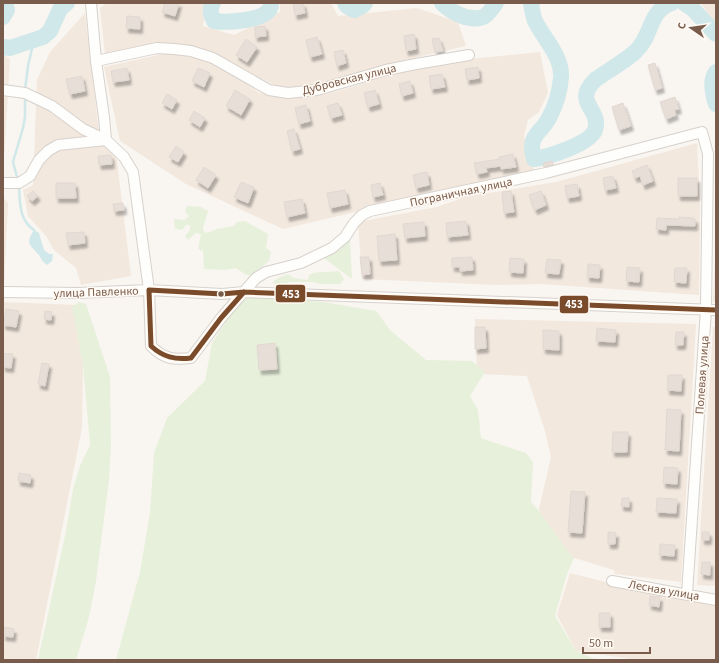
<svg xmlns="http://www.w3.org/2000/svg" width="719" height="663" font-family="'Source Sans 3',sans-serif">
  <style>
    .residential { fill: #f2e8de }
    .green { fill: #e7f0db }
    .water { fill: #d0e8ea }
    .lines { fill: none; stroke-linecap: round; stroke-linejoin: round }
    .stream { stroke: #d0e8ea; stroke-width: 2.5 }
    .river { stroke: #d0e8ea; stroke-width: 16 }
    .building { fill: #e6ded7; stroke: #e2d8d2; filter: url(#shadow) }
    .minor-casing { stroke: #d7d1cb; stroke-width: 12 }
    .minor { stroke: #fefefd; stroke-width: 10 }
    .bus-1-casing { stroke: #fffaf3; stroke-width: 8 }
    .bus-1 { stroke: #7a4b2a; stroke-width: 5 }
    .bus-dot { fill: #7a5c4d; stroke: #fffaf3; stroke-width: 1.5 }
    .labels { text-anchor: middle; stroke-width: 3; stroke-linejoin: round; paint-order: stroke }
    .street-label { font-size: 12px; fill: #7a5c4d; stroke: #fffaf3 }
    .line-badge { stroke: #fffaf3; stroke-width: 1.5 }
    .badge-label { font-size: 11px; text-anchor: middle; font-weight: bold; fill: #fff }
  </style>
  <defs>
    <filter id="shadow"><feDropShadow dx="2.5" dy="4.5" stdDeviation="1" flood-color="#0004"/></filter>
  </defs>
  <rect width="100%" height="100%" fill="#f9f5f0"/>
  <path class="residential" d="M107,3H206L203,26L234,35L280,12V3H331L338,16L417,8L458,22L466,46L401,61L354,76L301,89H283L202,49L169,43H154L105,54L100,8Z
    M704,3H716V24L702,5Z
    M85,13L100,142L111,149L117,161L131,276L81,285L76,268L54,250L46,236L28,216L23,190L33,185L37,80L50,52Z
    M540,52L548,93L539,112L528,120L524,136L534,170L283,229L186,184L120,141L104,67L167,53L205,60L240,79L259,93L287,98L312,97L338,91L387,76L459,60Z
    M3,54L10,59L3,175Z
    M697,143L700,205L699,295L541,284L497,285L362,279L358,222L437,207L465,197L556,182Z
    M3,197L8,203L4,285H3Z
    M716,242V302H713Z
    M3,302L77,305L83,362L82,428L36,660H3Z
    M475,319L696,324L681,582L615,574L614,570L571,557L542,531L539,509L551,457L545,431L527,376L477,374Z
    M713,327H716V586L697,585Z
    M570,573L629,588L716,603V660H639L576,651L557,615Z"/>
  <path class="green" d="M187,206L201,207L208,211L203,228L204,233L210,232L217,229L234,226L237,222L245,221L268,234L266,248L271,252L269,261L251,276L245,274L236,268L225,270L204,269L203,251L198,249L201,234L196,233L188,240L185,236L190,230V225H186L182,230L175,229L174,219L185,220L189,216L185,211Z
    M350,240L352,279L324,258Z
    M339,271L344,279L340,284H320L314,282H290L282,285L272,283L278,278L288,274L294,278L308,280L309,275C319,270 328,273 339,271Z
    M245,296L324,302L376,311L391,331L426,360L472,361L485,372L470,396L478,410L481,438L526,453L533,462L531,502C547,519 558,540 574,558L567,574L555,616L576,651L597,660H116L140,572L150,513L154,453L167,418L205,381L212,343L235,307Z
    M79,302L86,304L110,377L111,445L109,480L96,581L89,617L76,660H38L66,531L73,489L80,466L90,445L83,365L72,307Z"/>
  <path class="water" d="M34,230L39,233L44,250L49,254H53L52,261L47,265C43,262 41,259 39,255C30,245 25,244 34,230Z"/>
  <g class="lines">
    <path class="stream" d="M25,90L28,66L34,40
      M18,181L13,162L23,128L25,117V96
      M19,186C20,203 19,220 34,230"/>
    <path class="river" d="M213,3C209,10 211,15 214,21C227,23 262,21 270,9C271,7 271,5 271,3
      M345,3L347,6L354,10L362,6L365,3
      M442,3C451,12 469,22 483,17C488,15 493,7 496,3
      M531,3C532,9 533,16 535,21C544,39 562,56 561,77C560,91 556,105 549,118C540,135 527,135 534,159C548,157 590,144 595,130C602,108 571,103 596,79C609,70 624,62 636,51C653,35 648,11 672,3
      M684,3L693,9L716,34
      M3,17L7,10L5,3
      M3,47L10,48L43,37L50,31L60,9L67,3
      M716,72C710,80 713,95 716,104"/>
  </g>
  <path class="building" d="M165,3H179L175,16L162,12Z
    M293,3H303L305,13L295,15Z
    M127,16L140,17V29L126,28Z
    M265,26L266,36L255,37V27Z
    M414,34L416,49L406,51L404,36Z
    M317,37L322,54L310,57L306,40Z
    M439,38L443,51L435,52L432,39Z
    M246,39L257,47L247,62L236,55Z
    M343,50L346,63L337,66L334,52Z
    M655,63L662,88L655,90L648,65Z
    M478,67L479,78L467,80L465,69Z
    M127,68L129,80L113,82L111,71Z
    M198,68L210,73L204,87L192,81Z
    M442,74L445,87L431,89L429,76Z
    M82,76L85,91L70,94L66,79Z
    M410,81L413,93L402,96L399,84Z
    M235,90L250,99L241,115L226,106Z
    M375,90L379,104L368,107L364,93Z
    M167,94L177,100L172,109L162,103Z
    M675,97L679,109L674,110L676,115L666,119L660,102Z
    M338,103L342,115L331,118L327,106Z
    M623,103L631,126L619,130L612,107Z
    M306,105L310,121L299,124L295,108Z
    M194,111L205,118L200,127L189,120Z
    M294,129L300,149L292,151L287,131Z
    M176,146L184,152L178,162L169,157Z
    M513,154L516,167L501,169V166L486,168L487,172L477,174L474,163L500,159L499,157Z
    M111,155L112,164L99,165L98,156Z
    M552,161L553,165L544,167L543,163Z
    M647,165L653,181L643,185L640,176L635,178L632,171Z
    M204,167L216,175L208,188L196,180Z
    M427,172L429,185L416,188L413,175Z
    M613,176L616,188L605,190L603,178Z
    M678,178H697V196H678Z
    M241,182L254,187L248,203L234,197Z
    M56,183H75L76,198H56Z
    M380,183L383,195L373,197L371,185Z
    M577,184L579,196L567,198L565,186Z
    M345,190L348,204L330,208L327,193Z
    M33,191L38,196L32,201L27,196Z
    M511,191L514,212L504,213L502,192Z
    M541,191L546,205L535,210L529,195Z
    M302,199L305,213L287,217L284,202Z
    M123,203L124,210L114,211L113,204Z
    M679,217L693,218V219H695V226L666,225V230L656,229L657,218L679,219Z
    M466,221L468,235L447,237L446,223Z
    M424,222L425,236L405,238L403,224Z
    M84,232L85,243L68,245L66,233Z
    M395,234L397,260L379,261L377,236Z
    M360,257H369L370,274L362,275Z
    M472,257L473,270L460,271V267H452V258Z
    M510,258L524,259L523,273L509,272Z
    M547,259L561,260L559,274L545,273Z
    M588,264L600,265L599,278L587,277Z
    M627,267L640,268L639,282L626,281Z
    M675,268H687L686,283L674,282Z
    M6,309L19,311L16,327L3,325Z
    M45,311L52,312L51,320L44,319Z
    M475,327H485L486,348L475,349Z
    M597,328L616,330L615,342L596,341Z
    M543,330L559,331V350L543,349Z
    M676,332H684L683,345H675Z
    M275,343L277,369L259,370L257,345Z
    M3,353L13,354L11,368L3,367Z
    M42,363L49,364L45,386L38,384Z
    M668,375H682L681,391L667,390Z
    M667,409L681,410L679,451L665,450Z
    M613,432H628L627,452H612Z
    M664,467L678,468L677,484L663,483Z
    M19,473L31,475L30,483L18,481Z
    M571,491L585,492L582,533L568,532Z
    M622,498H629V507L621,506Z
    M657,498L677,499L676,513L656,512Z
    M608,532L616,533L615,544H608Z
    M702,532H709V540H702Z
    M660,544L675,545L674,556L659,555Z
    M702,562H710V575L701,574Z
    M650,596L660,597L659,607L649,605Z
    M599,613H610V627H599Z
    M5,627L14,629L13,637L3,636Z"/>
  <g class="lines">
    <defs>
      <path id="minor" d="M91,3L96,61L104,117L106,140L124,157L133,172L149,290L151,346C164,359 173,360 191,358L221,318L256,278L266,272L301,263L332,248L345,237L354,223L362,215L370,211L546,173L702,132L708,154L706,309L687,594
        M96,61L157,48L174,49L191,51L213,58L269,90L288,93L317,90L386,70L416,64L469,55
        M3,90L25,93L52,106L83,129L106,140
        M5,183H19L30,176L39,160L48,151L58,145L106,140
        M3,292L78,293L149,290L222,294L244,292L716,310
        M612,581L716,600"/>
    </defs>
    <use href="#minor" class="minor-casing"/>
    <use href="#minor" class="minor"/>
    <defs>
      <path id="bus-1" d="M149,290L222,294L244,292L716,310
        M149,290L151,346C163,357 175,360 191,358L221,318L244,292"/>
    </defs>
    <use href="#bus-1" class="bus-1-casing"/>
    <use href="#bus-1" class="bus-1"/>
  </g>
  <circle class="bus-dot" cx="221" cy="294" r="3.5"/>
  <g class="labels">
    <g class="street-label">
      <text transform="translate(349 79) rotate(-14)" y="4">Дубровская улица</text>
      <text transform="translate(461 192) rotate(-12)" y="4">Пограничная улица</text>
      <text transform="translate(96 292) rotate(-2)" y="4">улица Павленко</text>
      <text transform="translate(702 375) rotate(-86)" y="4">Полевая улица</text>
      <text transform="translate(664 590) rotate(10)" y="4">Лесная улица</text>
    </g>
  </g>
  <g class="line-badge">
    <rect x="275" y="284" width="31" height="19" rx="4" fill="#7a4b2a"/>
    <rect x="559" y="295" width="30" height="19" rx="4" fill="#7a4b2a"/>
  </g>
  <g class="badge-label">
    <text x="291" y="298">453</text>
    <text x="574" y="308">453</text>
  </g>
  <rect width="719" height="663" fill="none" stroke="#7a5c4d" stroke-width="8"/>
  <g transform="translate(691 28) rotate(283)" stroke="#fffaf3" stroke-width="3" paint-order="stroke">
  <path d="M0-3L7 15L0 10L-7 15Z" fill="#7a5c4d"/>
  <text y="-6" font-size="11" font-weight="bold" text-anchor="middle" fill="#7a5c4d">С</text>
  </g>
  <path d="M583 647v6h67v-6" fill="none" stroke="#7a5c4d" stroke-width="2"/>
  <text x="589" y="647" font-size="12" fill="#7a5c4d" stroke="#fffaf3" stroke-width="3" paint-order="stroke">50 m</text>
</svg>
